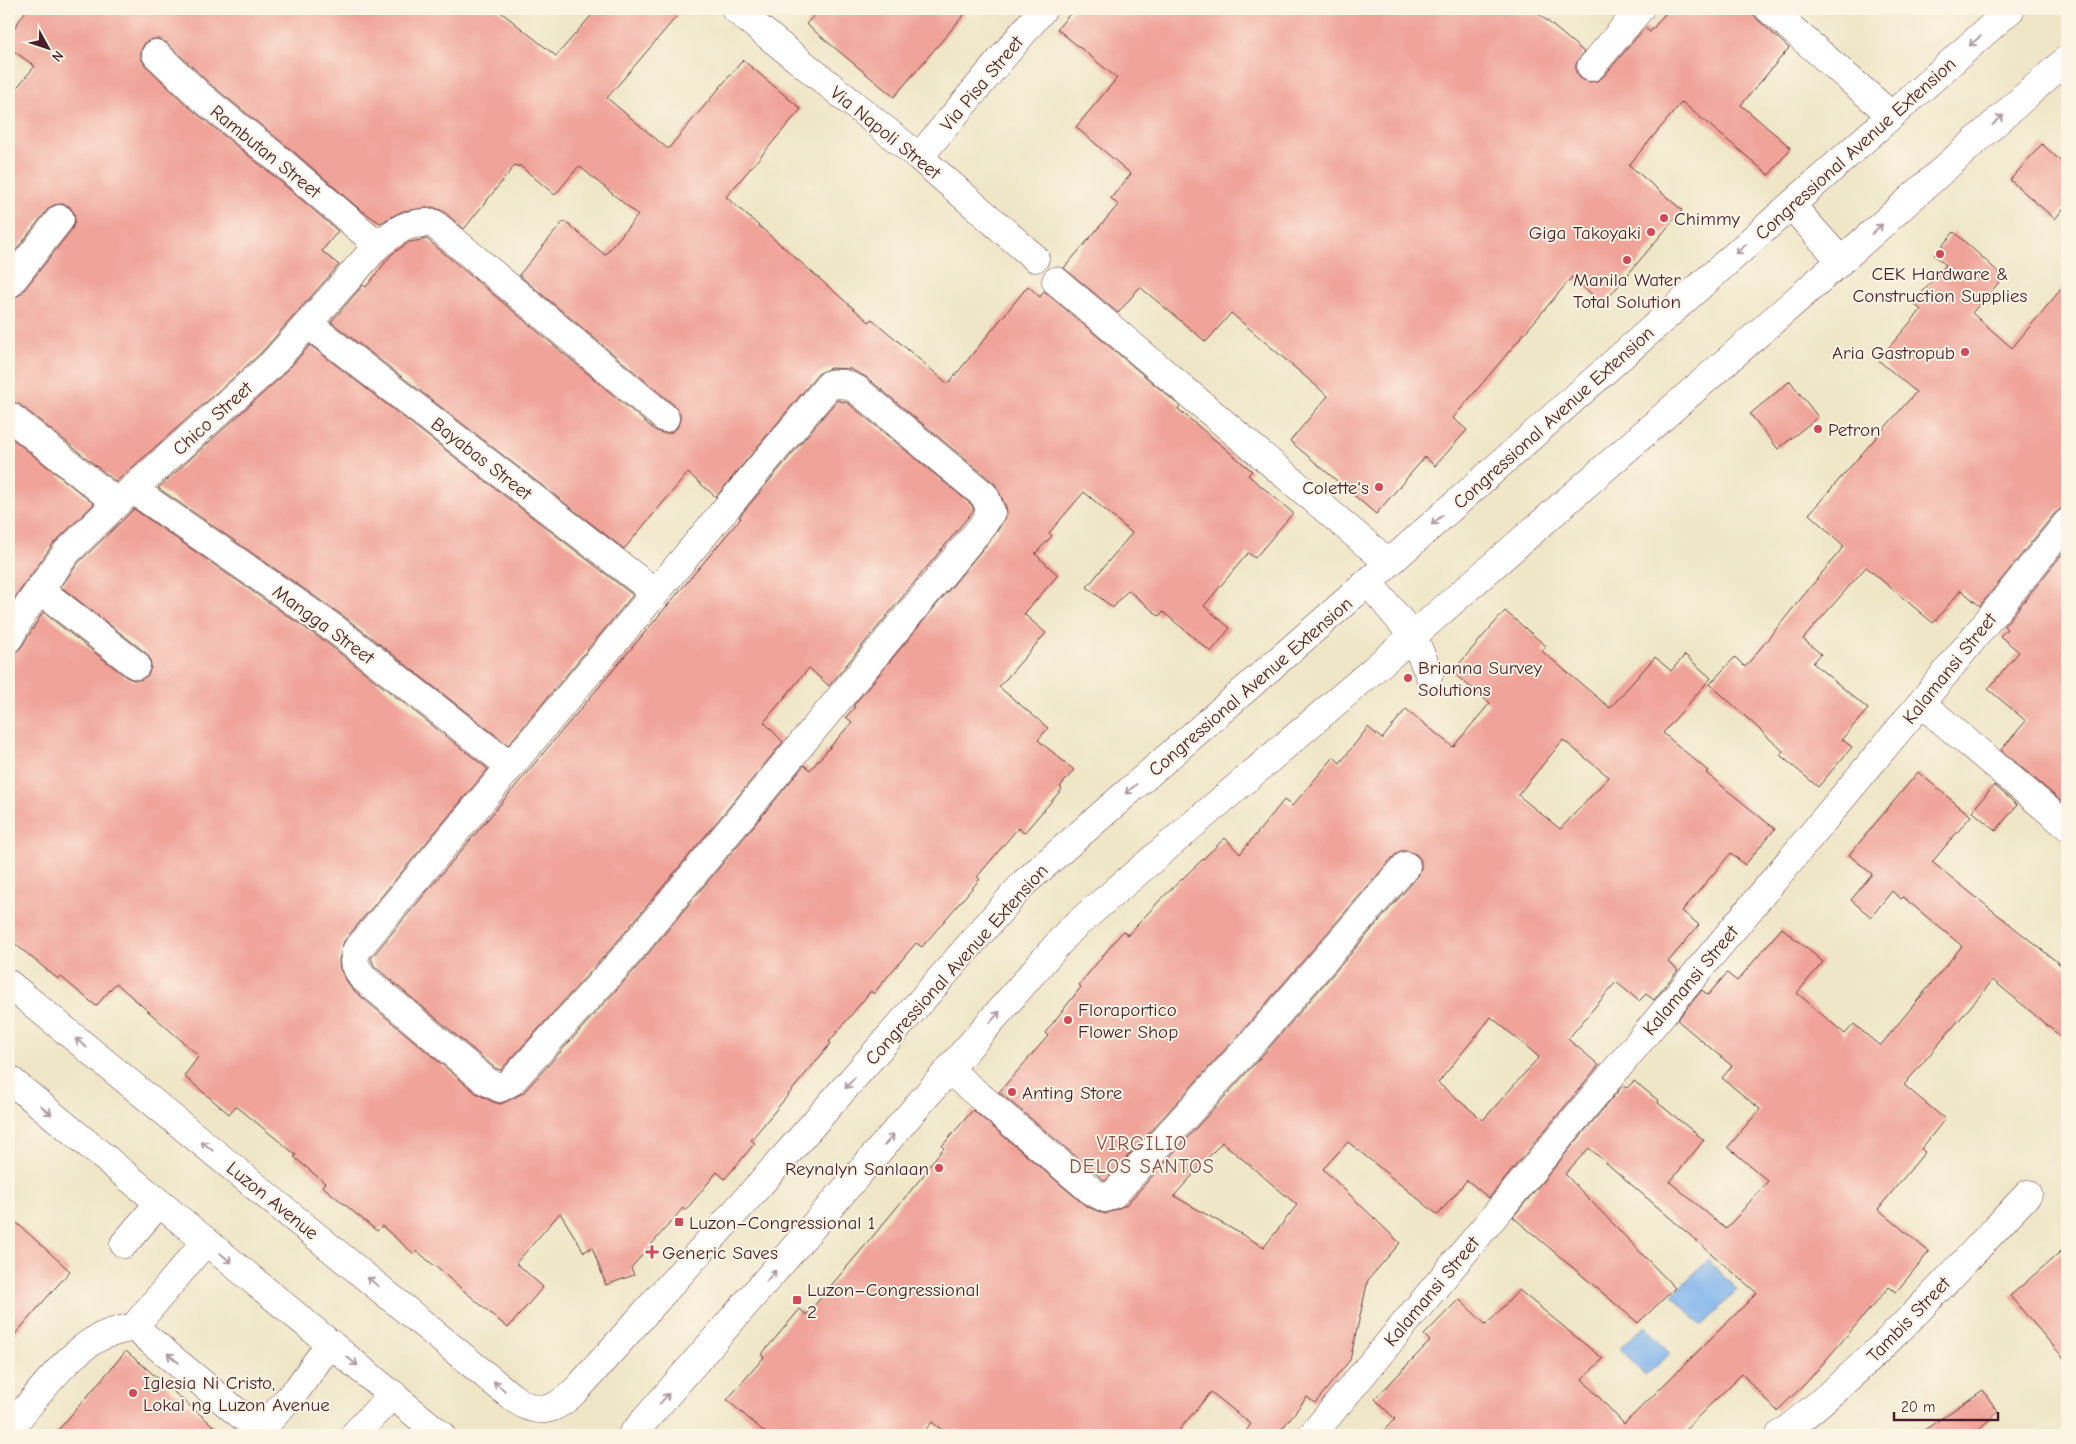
<svg xmlns="http://www.w3.org/2000/svg" width="2076" height="1444" font-family="'Comic Neue',sans-serif">
  <style>
    .water { fill: #7fb4ed; stroke: #646a8c }
    .building { fill: #f0a399; fill-rule: evenodd }
    .lines { fill: none; stroke-linecap: round; stroke-linejoin: round }
    .minor-casing { stroke: #633d43; stroke-width: 29 }
    .major-casing { stroke: #633d43; stroke-width: 29 }
    .minor { stroke: #fff; stroke-width: 28 }
    .major { stroke: #fff; stroke-width: 28 }
    .oneway { stroke: #ae9aa0 }
    .poi-dot { fill: #d1495b; stroke: #fcf5e5; stroke-width: 2 }
    .labels { text-anchor: middle; stroke-width: 4; stroke-linejoin: round; paint-order: stroke }
    .street-label { font-size: 19px; fill: #4a1f2b; stroke: #fcf5e5 }
    .poi-label { font-size: 19px; fill: #4a1f2b; stroke: #fcf5e5; text-anchor: start }
    .neighbourhood-label { font-size: 20px; letter-spacing: 1px; fill: #844d52; stroke: #fcf5e5 }
  </style>
  <rect width="100%" height="100%" fill="#fcf5e5"/>
  <filter id="ink" filterUnits="userSpaceOnUse"><feTurbulence type="fractalNoise" baseFrequency=".02" numOctaves="2"/><feDisplacementMap in="SourceGraphic" scale="10" xChannelSelector="R" yChannelSelector="G"/><feConvolveMatrix kernelMatrix="1 2 1 2 8 2 1 2 1" color-interpolation-filters="sRGB"/></filter>
  <filter id="wash" filterUnits="userSpaceOnUse"><feTurbulence type="fractalNoise" baseFrequency=".0096" numOctaves="4" result="noise"/><feDisplacementMap in="SourceGraphic" scale="20" xChannelSelector="R" yChannelSelector="G"/><feGaussianBlur stdDeviation="1.12" result="paint"/><feColorMatrix in="noise" values="0 0 0 0 0 0 0 0 0 0 0 0 0 0 0 0 0 1.4 0 .05"/><feComposite in="paint" operator="in"/></filter>
  <g filter="url(#wash)">
    <rect width="100%" height="100%" fill="#efe6c8"/>
    <path class="water" d="M1708,1260L1737,1290L1702,1326L1672,1295Z
      M1645,1326L1670,1354L1645,1376L1620,1348Z"/>
    <g id="blocks">
      <path class="building" d="M27,9H497L556,56L597,9H683L607,98L668,149L743,60L801,109L726,197L869,322L872,319L948,384L1028,286L1040,297L1044,291L1180,406L1178,409L1252,471L1248,475L1293,513L1255,558L1248,553L1204,606L1230,628L1211,652L1163,612L1159,616L1128,590L1113,608L1087,587L1132,533L1084,492L1049,533L1052,536L1035,554L1058,575L1024,614L1046,633L999,687L1048,728L1038,740L1074,770L1060,787L1062,789L1024,833L1018,828L977,877L980,879L922,947L916,943L873,994L871,991L829,1042L831,1043L751,1140L755,1143L725,1179L717,1172L685,1211L683,1208L631,1268L634,1275L606,1285L592,1247L584,1252L560,1213L516,1263L543,1287L508,1328L417,1251L414,1254L382,1226L377,1231L322,1186L325,1183L294,1157L296,1155L236,1106L229,1114L184,1076L199,1056L116,983L96,1006L60,976L58,979L9,939V654L17,652L22,646L43,612L126,677L134,680H141L148,675L151,667L150,659L146,653L61,587L78,563L134,509L327,643L488,769L344,941L339,960L340,969L351,988L476,1093L493,1102L501,1104L523,1093L636,968L804,765L810,770L852,722L846,717L855,707L853,706L996,533L1004,520L1007,513L1006,507L995,484L866,377L850,369L830,368L818,374L716,497L688,473L624,549L331,322L363,285L366,287L392,254L409,242L427,239L655,430L662,433H670L677,428L680,421V413L675,406L519,275L564,221L605,255L638,215L579,166L555,195L519,165L518,167L515,165L464,229L443,211L433,207L403,211L380,223L358,208L294,152L210,84L167,43L159,39H152L145,43L141,50V58L145,65L190,108L274,176L338,231L322,251L339,265L260,354L116,482L19,404L9,401V299L15,298L21,294L72,229L75,221L74,213L69,206L62,204L54,205L48,209L9,259V97L35,66L9,48V36Z
        M820,9H969L894,97L806,24Z
        M1074,9H1533L1584,52L1576,64V72L1581,79L1589,82L1597,81L1603,77L1645,28L1650,32L1669,9H1754V15L1759,21L1789,48L1741,105L1791,148L1769,175L1682,102L1629,165L1682,210L1603,304L1572,277L1453,418L1467,430L1435,466L1425,457L1376,514L1290,441L1328,396L1231,313L1206,342L1140,287L1118,313L1064,268L1118,205L1111,198L1131,174L1076,127L1117,78L1057,29Z
        M2042,144L2067,167V204L2055,219L2010,180Z
        M1954,232L2004,277L1972,313L2012,348L2067,282V508L2061,509L2055,513L1980,606L1961,590L1933,623L1866,567L1803,639L1821,654L1813,663L1868,709L1842,739L1852,747L1818,787L1780,755L1783,751L1710,684L1735,657L1745,667L1844,546L1809,514L1916,392L1878,360L1921,310L1913,303L1946,265L1934,255Z
        M310,345L633,595L508,745L346,618L158,488L281,377Z
        M1790,381L1818,417L1778,449L1750,414Z
        M837,400L848,403L972,505L974,510L829,686L809,668L764,722L783,742L612,948L501,1070L495,1068L374,966L371,958L741,518L739,517Z
        M9,436L94,504L53,544L9,606Z
        M2067,548V806L2001,750L2026,721L1988,689L2019,652L2000,636L2007,629L2004,626Z
        M1505,611L1546,646L1542,651L1610,708L1655,657L1671,671L1685,655L1711,678L1663,733L1708,771L1706,773L1775,829L1745,865L1731,853L1682,911L1699,925L1668,962L1678,970L1654,1000L1646,994L1639,1001L1616,982L1568,1039L1599,1065L1489,1198L1467,1180L1438,1215L1348,1142L1323,1169L1400,1243L1368,1280L1350,1360L1315,1403L1307,1397L1277,1435H1243L1251,1424L1211,1392L1175,1435H948L932,1422L921,1435H768L727,1400L764,1357L761,1355L800,1309L806,1315L874,1235L926,1172L925,1170L944,1148L942,1146L973,1110L1086,1206L1105,1214L1126,1205L1267,1050L1418,876L1421,868V860L1417,855L1408,851H1400L1394,856L1243,1030L1105,1181L999,1092L1048,1036L1045,1033L1081,987L1079,985L1123,931L1128,935L1160,900L1225,838L1240,854L1284,800L1292,806L1334,757L1340,763L1368,727L1382,739L1406,709L1453,747L1490,703L1452,672ZM1563,740L1609,777L1560,829L1518,795ZM1491,1017L1539,1057L1483,1120L1438,1083ZM1222,1142L1297,1205L1264,1247L1174,1196Z
        M1918,772L1971,816L1932,862L2067,970V1042L1993,980L1904,1085L1945,1119L1921,1149L1925,1152L1878,1209L1929,1252L1896,1292L1889,1287L1806,1383L1777,1411L1742,1374L1679,1435H1379L1395,1419L1375,1399L1430,1341L1424,1335L1459,1299L1486,1325L1519,1290L1603,1359L1582,1379L1624,1424L1757,1293L1589,1148L1565,1174L1675,1288L1638,1323L1513,1217L1623,1085L1627,1088L1634,1081L1659,1101L1658,1103L1704,1140L1670,1182L1726,1229L1768,1181L1728,1147L1760,1109L1722,1078L1732,1066L1677,1020L1702,990L1708,995L1727,973L1737,981L1782,928L1823,962L1797,993L1845,1034L1854,1024L1880,1046L1962,946L1903,897L1901,899L1892,891L1871,917L1851,900L1872,874L1849,855Z
        M1994,785L2017,805L1996,831L1972,811Z
        M9,1216L70,1271L9,1341Z
        M2067,1246V1362L2010,1296Z
        M126,1351L224,1435H54Z
        M1983,1390L1998,1412L1972,1435H1917Z"/>
    </g>
  </g>
  <g filter="url(#ink)">
    <use href="#blocks" fill-opacity="0" stroke="#633d43" stroke-width="1"/>
    <g class="lines">
      <defs>
        <path id="minor" d="M735,9L919,157L1035,258
          M1769,9L1891,115
          M156,54L200,96L284,164L378,245
          M1591,67L1640,9
          M919,157L1043,9
          M1056,281L1389,563
          M9,284L60,219
          M308,324L656,593
          M830,384H844L856,389L985,496L991,512L983,525L624,958L511,1082L500,1088L486,1081L361,976L354,962L356,951Z
          M9,416L117,503
          M132,489L336,630L510,766
          M1368,582L1413,636L1429,674
          M39,589L136,665
          M9,638L23,613L66,553L117,503L271,365L378,245C398,229 406,222 433,223L665,418
          M1921,703L2067,826
          M949,1070L1093,1192L1105,1198L1114,1194L1255,1040L1406,866
          M206,1241L134,1327L260,1431L298,1388L330,1343
          M124,1244L159,1203
          M9,1429C35,1399 70,1348 107,1334C116,1331 125,1329 134,1327
          M354,1435L393,1394
          M1312,1435L1921,703L2067,523
          M1780,1435C1873,1364 1948,1279 2028,1194"/>
        <path id="major" d="M1791,205L1841,261
          M9,984L512,1397C540,1418 557,1410 579,1387L794,1146L1024,883L1368,582L2011,9
          M9,1079L441,1435
          M632,1435L1070,930L1413,636L1841,261L2067,59"/>
      </defs>
      <use href="#minor" class="minor-casing"/>
      <use href="#major" class="major-casing"/>
      <use href="#minor" class="minor"/>
      <use href="#major" class="major"/>
    </g>
    <defs><path id="oneway-shaft" d="M-6 0H5M1.5-3L5.5 0L1.5 3" fill="none" stroke-width="1.6" stroke-linecap="round" stroke-linejoin="round" transform="scale(1.25)"/></defs>
    <g class="oneway">
      <use href="#oneway-shaft" transform="translate(1975 41) rotate(139)"/>
      <use href="#oneway-shaft" transform="translate(1998 120) rotate(-42)"/>
      <use href="#oneway-shaft" transform="translate(1877 229) rotate(-42)"/>
      <use href="#oneway-shaft" transform="translate(1741 249) rotate(139)"/>
      <use href="#oneway-shaft" transform="translate(1437 520) rotate(138)"/>
      <use href="#oneway-shaft" transform="translate(1131 789) rotate(139)"/>
      <use href="#oneway-shaft" transform="translate(995 1017) rotate(-49)"/>
      <use href="#oneway-shaft" transform="translate(81 1043) rotate(-141)"/>
      <use href="#oneway-shaft" transform="translate(850 1083) rotate(131)"/>
      <use href="#oneway-shaft" transform="translate(46 1110) rotate(39)"/>
      <use href="#oneway-shaft" transform="translate(889 1140) rotate(-49)"/>
      <use href="#oneway-shaft" transform="translate(207 1146) rotate(-141)"/>
      <use href="#oneway-shaft" transform="translate(226 1258) rotate(39)"/>
      <use href="#oneway-shaft" transform="translate(771 1276) rotate(-49)"/>
      <use href="#oneway-shaft" transform="translate(373 1282) rotate(-141)"/>
      <use href="#oneway-shaft" transform="translate(173 1358) rotate(-140)"/>
      <use href="#oneway-shaft" transform="translate(352 1361) rotate(39)"/>
      <use href="#oneway-shaft" transform="translate(499 1386) rotate(-140)"/>
      <use href="#oneway-shaft" transform="translate(664 1399) rotate(-49)"/>
    </g>
  </g>
  <g class="poi-dot">
    <circle cx="1664" cy="218" r="5"/>
    <circle cx="1651" cy="232" r="5"/>
    <circle cx="1940" cy="254" r="5"/>
    <circle cx="1627" cy="260" r="5"/>
    <circle cx="1965" cy="352" r="5"/>
    <circle cx="1818" cy="429" r="5"/>
    <circle cx="1379" cy="487" r="5"/>
    <circle cx="1408" cy="678" r="5"/>
    <circle cx="1068" cy="1020" r="5"/>
    <circle cx="1012" cy="1092" r="5"/>
    <circle cx="939" cy="1168" r="5"/>
    <rect x="674" y="1217" width="10" height="10" rx="2.5"/>
    <path d="M649.5 1244.5h5v5h5v5h-5v5h-5v-5h-5v-5h5z"/>
    <rect x="792" y="1295" width="10" height="10" rx="2.5"/>
    <circle cx="133" cy="1393" r="5"/>
  </g>
  <g class="labels">
    <g class="street-label">
      <text transform="translate(981 83) rotate(-50)" y="7">Via Pisa Street</text>
      <text transform="translate(886 132) rotate(39)" y="7">Via Napoli Street</text>
      <text transform="translate(1855 148) rotate(-42)" y="7">Congressional Avenue Extension</text>
      <text transform="translate(266 151) rotate(39)" y="7">Rambutan Street</text>
      <text transform="translate(1553 417) rotate(-42)" y="7">Congressional Avenue Extension</text>
      <text transform="translate(212 418) rotate(-42)" y="7">Chico Street</text>
      <text transform="translate(482 458) rotate(38)" y="7">Bayabas Street</text>
      <text transform="translate(324 624) rotate(36)" y="7">Mangga Street</text>
      <text transform="translate(1949 668) rotate(-51)" y="7">Kalamansi Street</text>
      <text transform="translate(1250 686) rotate(-41)" y="7">Congressional Avenue Extension</text>
      <text transform="translate(956 964) rotate(-48)" y="7">Congressional Avenue Extension</text>
      <text transform="translate(1690 980) rotate(-50)" y="7">Kalamansi Street</text>
      <text transform="translate(273 1200) rotate(39)" y="7">Luzon Avenue</text>
      <text transform="translate(1431 1291) rotate(-50)" y="7">Kalamansi Street</text>
      <text transform="translate(1908 1319) rotate(-46)" y="7">Tambis Street</text>
    </g>
    <g class="poi-label">
      <text x="1674" y="225">Chimmy</text>
      <text x="1641" y="239" text-anchor="end">Giga Takoyaki</text>
      <text x="1940" y="280" text-anchor="middle">CEK Hardware &amp;<tspan x="1940" dy="22">Construction Supplies</tspan></text>
      <text x="1627" y="286" text-anchor="middle">Manila Water<tspan x="1627" dy="22">Total Solution</tspan></text>
      <text x="1955" y="359" text-anchor="end">Aria Gastropub</text>
      <text x="1828" y="436">Petron</text>
      <text x="1369" y="494" text-anchor="end">Colette's</text>
      <text x="1418" y="674">Brianna Survey<tspan x="1418" dy="22">Solutions</tspan></text>
      <text x="1078" y="1016">Floraportico<tspan x="1078" dy="22">Flower Shop</tspan></text>
      <text x="1022" y="1099">Anting Store</text>
      <text x="929" y="1175" text-anchor="end">Reynalyn Sanlaan</text>
      <text x="689" y="1229">Luzon–Congressional 1</text>
      <text x="662" y="1259">Generic Saves</text>
      <text x="807" y="1296">Luzon–Congressional<tspan x="807" dy="22">2</tspan></text>
      <text x="143" y="1389">Iglesia Ni Cristo,<tspan x="143" dy="22">Lokal ng Luzon Avenue</tspan></text>
    </g>
    <g class="neighbourhood-label">
      <text x="1142" y="1150">VIRGILIO<tspan x="1142" dy="23">DELOS SANTOS</tspan></text>
    </g>
  </g>
  <rect width="2076" height="1444" fill="none" stroke="#fcf5e5" stroke-width="30"/>
  <g transform="translate(48 48) rotate(130)" stroke="#fcf5e5" stroke-width="4" paint-order="stroke">
  <path d="M0-4L9 19L0 12L-9 19Z" fill="#4a1f2b"/>
  <text y="-8" font-size="14" font-weight="bold" text-anchor="middle" fill="#4a1f2b">N</text>
  </g>
  <path d="M1894 1412v8h104v-8" fill="none" stroke="#4a1f2b" stroke-width="2.5"/>
  <text x="1901" y="1412" font-size="15" fill="#4a1f2b" stroke="#fcf5e5" stroke-width="4" paint-order="stroke">20 m</text>
</svg>
